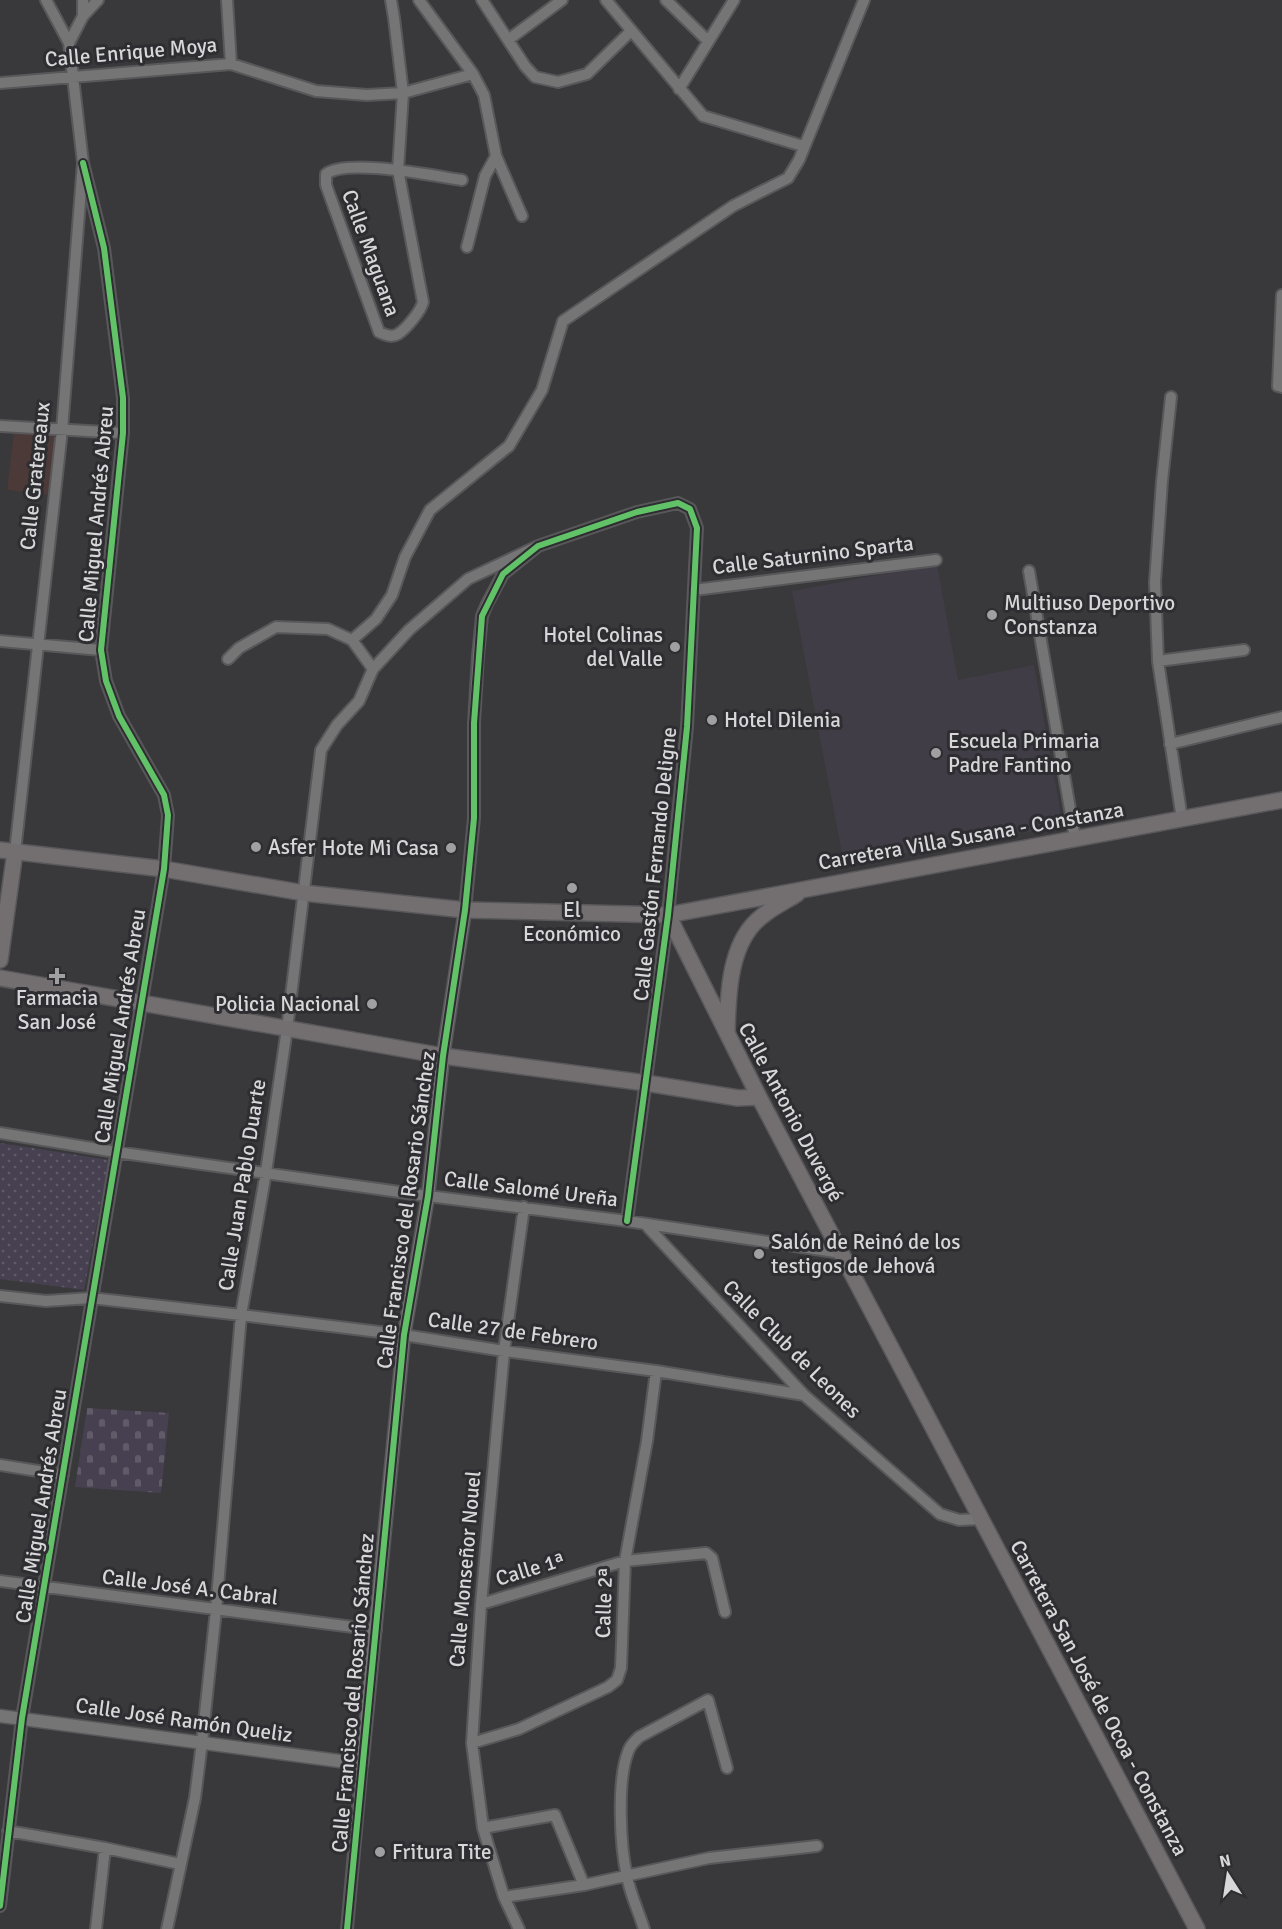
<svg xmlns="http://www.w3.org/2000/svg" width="1282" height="1929" font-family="Signika,sans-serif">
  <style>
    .commercial { fill: #4b3a37 }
    .built { fill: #413d46 }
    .grass { fill: url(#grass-dots) }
    .cemetery { fill: url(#cemetery-stones) }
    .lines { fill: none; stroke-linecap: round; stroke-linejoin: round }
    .minor-casing { stroke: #585759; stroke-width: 14 }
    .tertiary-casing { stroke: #585759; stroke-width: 15 }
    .secondary-casing { stroke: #585759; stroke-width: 18 }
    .minor { stroke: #757576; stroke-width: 10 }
    .tertiary { stroke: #757576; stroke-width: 12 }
    .secondary { stroke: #736f71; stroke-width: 15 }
    .cycleway-casing { stroke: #2e2d31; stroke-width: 10 }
    .cycleway { stroke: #61c268; stroke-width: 6 }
    .poi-dot { fill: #a09fa1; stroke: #2e2d31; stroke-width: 2 }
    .labels { text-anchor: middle; stroke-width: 6; stroke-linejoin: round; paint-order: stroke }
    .street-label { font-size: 21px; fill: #d7d6d8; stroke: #2e2d31 }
    .poi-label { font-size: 21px; fill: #d7d6d8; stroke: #2e2d31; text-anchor: start }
  </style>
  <defs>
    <pattern id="grass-dots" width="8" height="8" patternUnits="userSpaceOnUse" patternTransform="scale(1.5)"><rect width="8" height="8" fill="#474051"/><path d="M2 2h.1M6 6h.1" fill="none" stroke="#615b69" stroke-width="1.8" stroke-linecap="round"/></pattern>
    <pattern id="cemetery-stones" width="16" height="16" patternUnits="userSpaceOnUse" patternTransform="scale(1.5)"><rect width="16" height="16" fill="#474051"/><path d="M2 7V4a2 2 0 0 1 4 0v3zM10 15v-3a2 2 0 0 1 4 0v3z" fill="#615b69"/></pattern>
  </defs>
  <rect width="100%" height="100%" fill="#39383a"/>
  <path class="commercial" d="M14,431L56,435L50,495L7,490Z"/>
  <path class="built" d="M937,564L958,680L1034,665L1063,826L844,864L792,591Z"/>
  <path class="grass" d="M0,1143L109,1160L84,1290L0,1279Z"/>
  <path class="cemetery" d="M87,1408L169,1413L161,1493L75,1487Z"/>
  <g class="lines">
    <defs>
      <path id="minor" d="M227,0L231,64
        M391,0L394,18L403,93L398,170L423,302C421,311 406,329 398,334C392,338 385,335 379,332L326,185V174C347,158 434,176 462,180
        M419,0L473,74L484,95L496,156L522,216
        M482,0L525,66L535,77L558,82L587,74L631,31
        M606,0L703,116L803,146
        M666,0L708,41
        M83,16V0
        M508,40L562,0
        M69,43L83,16L98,0
        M0,83L231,64L316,91L367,95L403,93L473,74
        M679,89L734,0
        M467,247L485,176L496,156
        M1282,295L1278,386L1282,387
        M1171,397L1162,481L1155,582L1158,661L1182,819
        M0,426L123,433
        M1029,571L1075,838
        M694,590L936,560
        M352,640L376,619L392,595L405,557L430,510L509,446L542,390L563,321L733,206L788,178L799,160L864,0
        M0,641L101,650
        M228,659L239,648L276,627L328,629L352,640L373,669
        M1158,661L1244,650
        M1170,744L1282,717
        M15,852L62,430L83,163L69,43L46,0
        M465,910L474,818V723L478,656L482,616L487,604L503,574L538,546L637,512L678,503L690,509L697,528L687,727L668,915L627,1221
        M0,1133L116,1152L428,1196L627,1221L842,1253
        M646,1225L804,1395L940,1514L959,1520L980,1519
        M0,1296L46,1301L91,1298L241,1315L404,1335L504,1351L656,1371L804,1395
        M0,1465L63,1475
        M0,1581L376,1630
        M481,1604L625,1561L706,1553L712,1558L725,1612
        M472,1743L519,1729L608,1687L617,1680L621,1668L625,1561L647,1441L656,1371
        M483,1828L555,1815L584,1885
        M8,1831L105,1848L180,1864
        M504,1897L584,1885L709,1858L817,1846
        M0,1906L22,1718L164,869L168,815L164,795L119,716L106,681L101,650L123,433V398L104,248L83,163
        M96,1929L105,1848
        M167,1929L195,1798L202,1742L216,1610L241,1315L266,1172L287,1029L321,750L337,725L359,701L373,669L409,630L468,579L538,546
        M347,1929L362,1764
        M519,1929L504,1897L483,1828L472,1743L481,1604L504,1351L524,1207
        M644,1929C639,1912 630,1894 627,1876C620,1846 617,1780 628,1752C630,1745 634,1742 639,1737L708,1700L727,1768"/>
      <path id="tertiary" d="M0,1716L362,1764L404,1335L428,1196L443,1056L465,910"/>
      <path id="secondary" d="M0,850L164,869L304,893L465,910L668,915L1282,800
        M668,915L759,1097L1197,1929
        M0,960L15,852
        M0,978L443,1056L646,1083L738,1098L759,1097
        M727,1031C728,998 729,954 751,927C763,912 781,904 797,894"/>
    </defs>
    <use href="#minor" class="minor-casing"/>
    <use href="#tertiary" class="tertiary-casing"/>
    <use href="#secondary" class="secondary-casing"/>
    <use href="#minor" class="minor"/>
    <use href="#tertiary" class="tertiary"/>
    <use href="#secondary" class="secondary"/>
    <defs>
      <path id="cycleway" d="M0,1906L22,1718L164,869L168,815L164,795L119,716L106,681L101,650L123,433V398L104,248L83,163
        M347,1929L404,1335L428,1196L443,1056L465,910L474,818V723L482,616L503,574L538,546L637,512L678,503L690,509L697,528L687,727L668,915L627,1221"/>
    </defs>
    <use href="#cycleway" class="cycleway-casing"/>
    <use href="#cycleway" class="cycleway"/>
  </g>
  <g class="poi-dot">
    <circle cx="992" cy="615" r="6"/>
    <circle cx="675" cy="647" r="6"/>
    <circle cx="712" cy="720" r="6"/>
    <circle cx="936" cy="753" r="6"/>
    <circle cx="256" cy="847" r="6"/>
    <circle cx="451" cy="848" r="6"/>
    <circle cx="572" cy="888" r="6"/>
    <path d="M54 967h6v6h6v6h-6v6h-6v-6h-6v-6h6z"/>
    <circle cx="372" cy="1004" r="6"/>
    <circle cx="759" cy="1254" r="6"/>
    <circle cx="380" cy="1852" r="6"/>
  </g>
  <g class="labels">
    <g class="street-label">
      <text transform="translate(131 52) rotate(-5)" y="7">Calle Enrique Moya</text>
      <text transform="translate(371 253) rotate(70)" y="7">Calle Maguana</text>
      <text transform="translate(35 476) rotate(-84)" y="7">Calle Gratereaux</text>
      <text transform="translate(96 524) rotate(-85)" y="7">Calle Miguel Andrés Abreu</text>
      <text transform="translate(813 555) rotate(-7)" y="7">Calle Saturnino Sparta</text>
      <text transform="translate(971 836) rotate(-10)" y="7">Carretera Villa Susana - Constanza</text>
      <text transform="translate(655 864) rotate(-84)" y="7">Calle Gastón Fernando Deligne</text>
      <text transform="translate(120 1026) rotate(-81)" y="7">Calle Miguel Andrés Abreu</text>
      <text transform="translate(791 1112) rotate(62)" y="7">Calle Antonio Duvergé</text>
      <text transform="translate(242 1185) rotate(-81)" y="7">Calle Juan Pablo Duarte</text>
      <text transform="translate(531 1189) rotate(7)" y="7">Calle Salomé Ureña</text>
      <text transform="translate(406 1210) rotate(-82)" y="7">Calle Francisco del Rosario Sánchez</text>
      <text transform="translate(513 1331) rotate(8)" y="7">Calle 27 de Febrero</text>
      <text transform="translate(792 1349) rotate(45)" y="7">Calle Club de Leones</text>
      <text transform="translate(41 1506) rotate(-81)" y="7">Calle Miguel Andrés Abreu</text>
      <text transform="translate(465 1569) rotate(-85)" y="7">Calle Monseñor Nouel</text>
      <text transform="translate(530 1569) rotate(-17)" y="7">Calle 1ª</text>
      <text transform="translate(190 1587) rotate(7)" y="7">Calle José A. Cabral</text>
      <text transform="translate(604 1603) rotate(-88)" y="7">Calle 2ª</text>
      <text transform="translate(353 1693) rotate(-85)" y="7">Calle Francisco del Rosario Sánchez</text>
      <text transform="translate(1099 1698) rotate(62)" y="7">Carretera San José de Ocoa - Constanza</text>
      <text transform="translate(184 1720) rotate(8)" y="7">Calle José Ramón Queliz</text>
    </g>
    <g class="poi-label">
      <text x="1004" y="610">Multiuso Deportivo<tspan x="1004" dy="24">Constanza</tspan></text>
      <text x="663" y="642" text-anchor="end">Hotel Colinas<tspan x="663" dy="24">del Valle</tspan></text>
      <text x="724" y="727">Hotel Dilenia</text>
      <text x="948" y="748">Escuela Primaria<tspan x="948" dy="24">Padre Fantino</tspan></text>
      <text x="268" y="854">Asfer</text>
      <text x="439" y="855" text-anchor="end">Hote Mi Casa</text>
      <text x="572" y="917" text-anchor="middle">El<tspan x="572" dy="24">Económico</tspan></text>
      <text x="57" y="1005" text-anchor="middle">Farmacia<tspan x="57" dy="24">San José</tspan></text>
      <text x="360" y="1011" text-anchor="end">Policia Nacional</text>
      <text x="771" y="1249">Salón de Reinó de los<tspan x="771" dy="24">testigos de Jehová</tspan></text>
      <text x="392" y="1859">Fritura Tite</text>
    </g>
  </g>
  <g transform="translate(1228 1875) rotate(348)" stroke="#2e2d31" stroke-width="4.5" paint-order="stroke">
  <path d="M0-4.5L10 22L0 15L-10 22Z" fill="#d7d6d8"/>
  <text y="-9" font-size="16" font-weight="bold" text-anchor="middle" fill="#d7d6d8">N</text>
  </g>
</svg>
